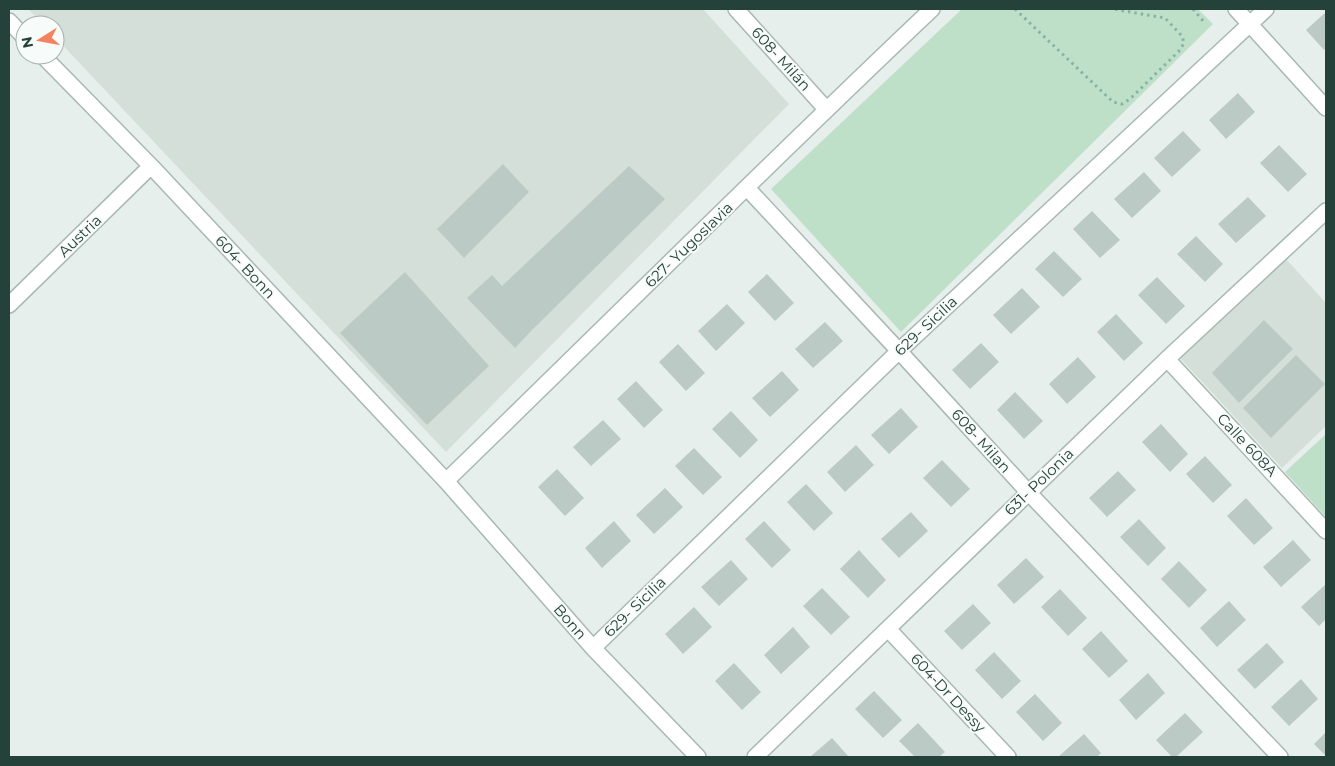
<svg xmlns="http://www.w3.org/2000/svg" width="1335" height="766" font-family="Montserrat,sans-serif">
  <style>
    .built { fill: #d4dfda }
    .green { fill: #bfe0c8 }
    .building { fill: #bbcac4 }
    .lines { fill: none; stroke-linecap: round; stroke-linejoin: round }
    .street-casing { stroke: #a8b8b2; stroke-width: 18 }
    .path { stroke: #86b3a5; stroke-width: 3; stroke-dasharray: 2.5 4; stroke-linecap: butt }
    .street { stroke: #fff; stroke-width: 15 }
    .labels { text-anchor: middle; stroke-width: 4; stroke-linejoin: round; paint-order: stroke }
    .street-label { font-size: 15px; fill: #24423a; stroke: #f7fbf9 }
  </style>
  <rect width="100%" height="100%" fill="#e6efeb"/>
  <path class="built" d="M28,9H703L789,104L446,452L55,37V25H44Z
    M1286,259L1326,303V426L1282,468L1180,358Z"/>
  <path class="green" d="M962,9H1198L1213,24L901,332L771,189Z
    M1326,434V517L1285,472Z"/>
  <path class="building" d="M1326,12V47L1324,50L1306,30Z
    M1238,93L1255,112L1226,139L1209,120Z
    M1183,131L1201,150L1172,177L1154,158Z
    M1279,145L1307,174L1288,192L1260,163Z
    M503,164L529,192L464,258L437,229Z
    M629,166L665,199L532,330L515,348L467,298L492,275L502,286Z
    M1144,172L1161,191L1132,218L1114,199Z
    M1248,197L1266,216L1236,243L1218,224Z
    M1092,211L1120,240L1100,258L1073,229Z
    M1196,236L1223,264L1205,282L1177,254Z
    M1054,251L1082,279L1063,297L1035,269Z
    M405,272L489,366L427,425L340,333Z
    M767,274L794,303L775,321L748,292Z
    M1157,277L1185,306L1166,324L1138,295Z
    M1022,288L1040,307L1011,334L993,315Z
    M727,304L745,323L716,351L698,331Z
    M1116,314L1143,343L1124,361L1097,332Z
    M1264,320L1293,349L1239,403L1212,373Z
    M825,322L843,341L813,368L795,349Z
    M981,343L999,362L970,389L952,370Z
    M678,344L705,373L686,391L659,362Z
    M1296,355L1325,384L1271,438L1243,408Z
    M1078,357L1096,377L1067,404L1049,384Z
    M782,371L799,390L770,417L752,398Z
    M636,381L663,410L644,428L617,399Z
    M1015,392L1043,421L1024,439L997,410Z
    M901,408L918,427L889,454L871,435Z
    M731,411L758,440L740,458L712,429Z
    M603,420L621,439L591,466L573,447Z
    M1161,424L1188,454L1170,472L1142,442Z
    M856,445L874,465L845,492L827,472Z
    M694,448L722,477L703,495L675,466Z
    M1205,456L1232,485L1213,503L1186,474Z
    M942,460L970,489L951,507L923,478Z
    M557,469L584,498L565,516L538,487Z
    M1118,471L1136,490L1107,517L1089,498Z
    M806,484L833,513L814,531L787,502Z
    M665,488L683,507L654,534L636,515Z
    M1246,498L1273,528L1254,545L1227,516Z
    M911,512L928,531L899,558L881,539Z
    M1139,519L1166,548L1148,566L1120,537Z
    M614,521L631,541L602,568L585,548Z
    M764,521L791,550L772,568L745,539Z
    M1293,540L1311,560L1281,587L1263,567Z
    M859,550L886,580L868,598L840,569Z
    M1026,558L1044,577L1014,604L997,585Z
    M731,560L748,579L719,606L701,587Z
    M1179,561L1207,590L1189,608L1161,579Z
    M1326,584V619L1319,626L1301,607Z
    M822,588L850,617L831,635L803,606Z
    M1060,589L1087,618L1068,636L1041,607Z
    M1229,601L1246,620L1217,647L1200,628Z
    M973,604L991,623L962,650L944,631Z
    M694,607L712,627L683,654L665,634Z
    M793,627L810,647L781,674L764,655Z
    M1101,631L1128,661L1109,678L1082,649Z
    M1267,643L1284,662L1255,689L1237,670Z
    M994,652L1021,681L1002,699L975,670Z
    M734,663L761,692L742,710L715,681Z
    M1148,673L1165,693L1136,720L1119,700Z
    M1301,679L1318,699L1289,726L1271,707Z
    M874,691L902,720L883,738L855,709Z
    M1035,694L1062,723L1043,741L1016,712Z
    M1185,713L1203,732L1176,757H1172L1156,740Z
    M918,723L945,752L939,757H915L899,741Z
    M1326,732V756L1314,744Z
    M1084,734L1101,753L1097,757H1058Z
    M832,738L849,757H810Z"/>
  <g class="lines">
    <defs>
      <path id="street" d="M736,9L826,109
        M1236,9L1326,108
        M9,21L25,38
        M42,55L151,166L446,481L593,648L698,757
        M747,188L899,351L1029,493L1280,757
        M9,305L151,166
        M1167,359L1326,531
        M446,481C608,324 768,164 932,9
        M888,629L1008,757
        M593,648L899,351L1266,9
        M755,757L1167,359L1326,211"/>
    </defs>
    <use href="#street" class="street-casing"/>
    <path class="path" d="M1015,9L1113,102L1122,104L1130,99L1180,50L1184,43L1182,36L1165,18L1113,9
      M1193,9L1204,22"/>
    <use href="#street" class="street"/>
  </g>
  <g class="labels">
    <g class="street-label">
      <text transform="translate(781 59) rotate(48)" y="5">608- Milán</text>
      <text transform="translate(80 236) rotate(-44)" y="5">Austria</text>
      <text transform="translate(689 245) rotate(-44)" y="5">627- Yugoslavia</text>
      <text transform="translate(245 267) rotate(47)" y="5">604- Bonn</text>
      <text transform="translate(926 326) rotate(-43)" y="5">629- Sicilia</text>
      <text transform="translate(981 441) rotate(48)" y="5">608- Milan</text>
      <text transform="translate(1247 445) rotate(47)" y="5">Calle 608A</text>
      <text transform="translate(1039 482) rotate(-44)" y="5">631- Polonia</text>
      <text transform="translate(635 607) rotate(-44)" y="5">629- Sicilia</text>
      <text transform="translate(570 622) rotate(49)" y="5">Bonn</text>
      <text transform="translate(948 693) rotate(47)" y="5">604-Dr Dessy</text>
    </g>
  </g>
  <rect width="1335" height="766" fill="none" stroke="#24423a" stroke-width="20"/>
  <g transform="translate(40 40) rotate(259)"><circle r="24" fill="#f7fbf9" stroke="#a3b1ad"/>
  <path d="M0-4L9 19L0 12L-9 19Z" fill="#f4845f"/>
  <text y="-8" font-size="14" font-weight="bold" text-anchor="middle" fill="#24423a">N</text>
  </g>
</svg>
